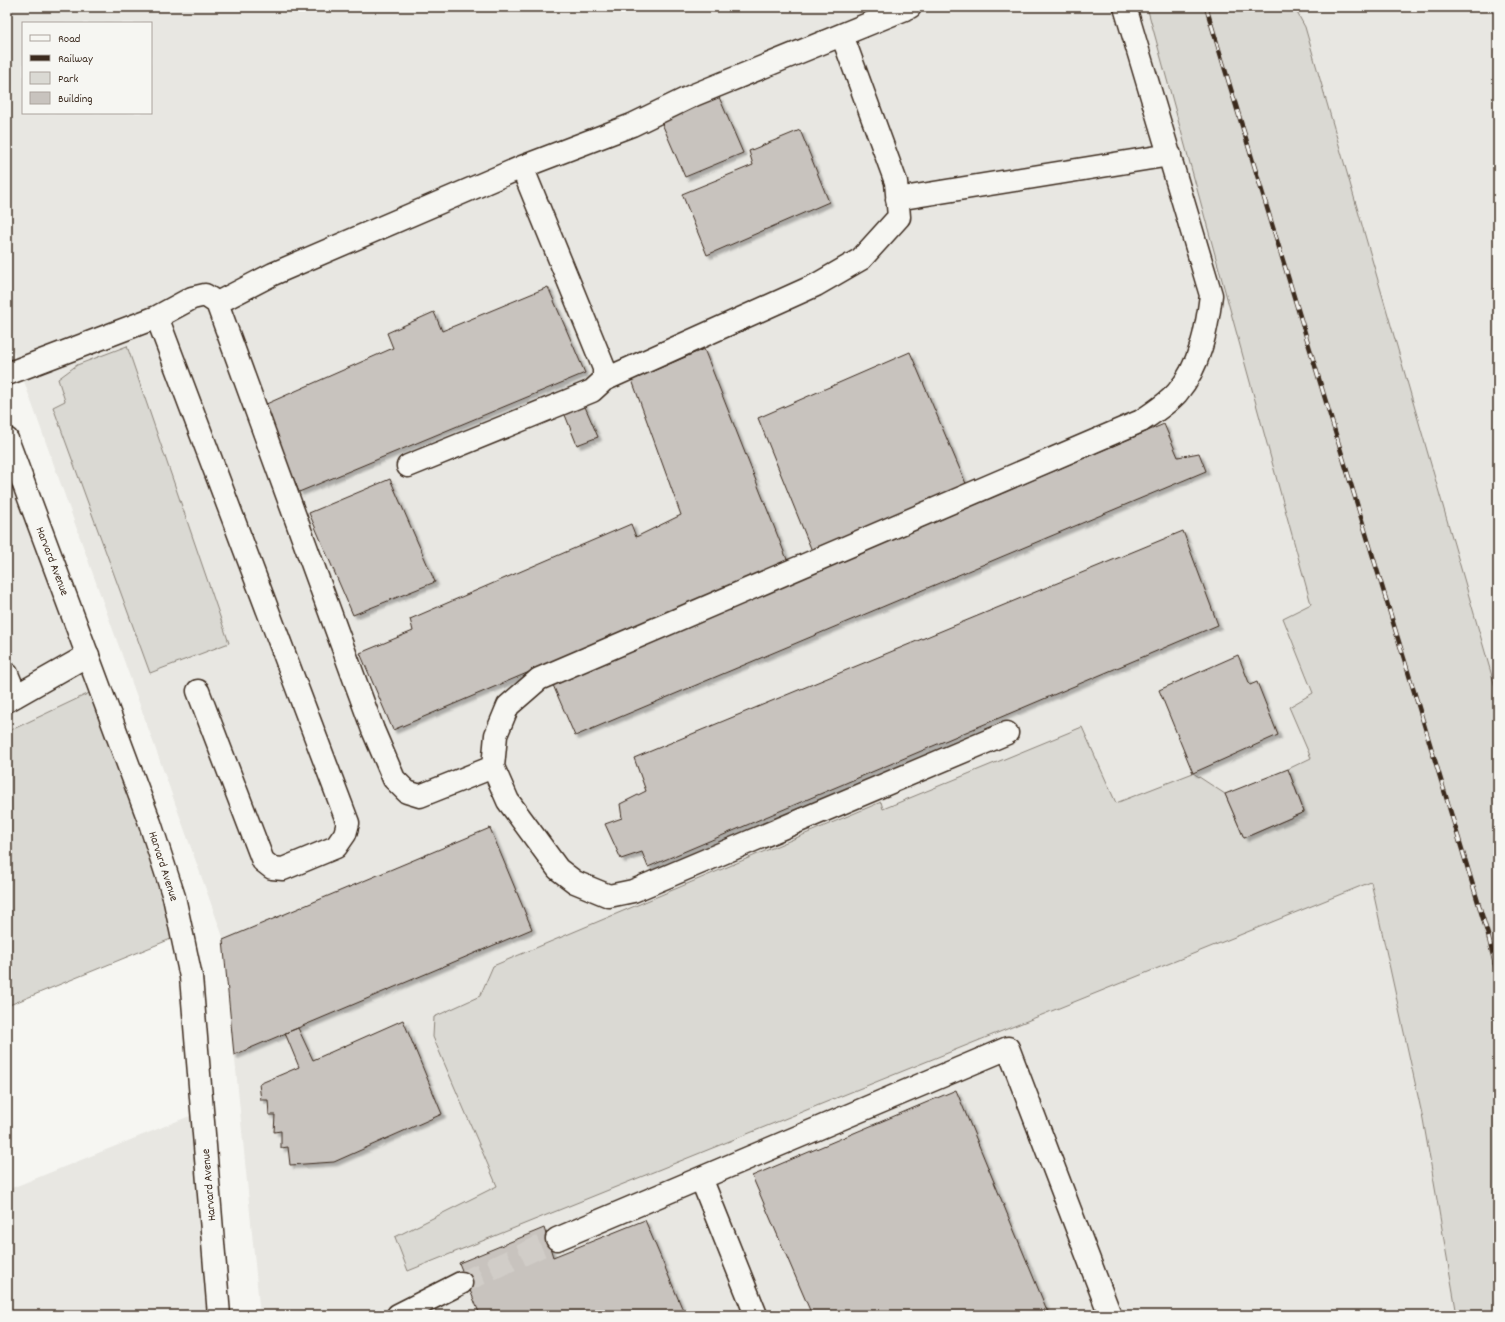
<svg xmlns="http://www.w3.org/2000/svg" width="1505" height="1322" font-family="Dekko,sans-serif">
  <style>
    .built { fill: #e8e7e2; fill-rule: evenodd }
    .green { fill: #dad9d3; stroke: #8a8278 }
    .building { fill: #c8c3be; stroke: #3b2a1e; filter: url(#shadow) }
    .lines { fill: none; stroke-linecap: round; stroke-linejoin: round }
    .minor-tunnel { stroke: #d1cdc8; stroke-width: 22; stroke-dasharray: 22 11; stroke-linecap: butt }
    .minor-casing { stroke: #3b2a1e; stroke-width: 25 }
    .major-casing { stroke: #3b2a1e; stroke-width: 25 }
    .minor { stroke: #f6f6f2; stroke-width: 22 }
    .major { stroke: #f6f6f2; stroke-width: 22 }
    .rail-casing { stroke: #3b2a1e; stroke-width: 4.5 }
    .rail { stroke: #f6f6f2; stroke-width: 3; stroke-dasharray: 9; stroke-linecap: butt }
    .labels { text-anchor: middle; stroke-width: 4; stroke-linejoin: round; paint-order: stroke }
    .street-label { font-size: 12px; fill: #3b2a1e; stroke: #f6f6f2 }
  </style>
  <defs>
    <filter id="shadow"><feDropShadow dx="3.5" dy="3.5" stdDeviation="1" flood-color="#0004"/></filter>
  </defs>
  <rect width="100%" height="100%" fill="#f6f6f2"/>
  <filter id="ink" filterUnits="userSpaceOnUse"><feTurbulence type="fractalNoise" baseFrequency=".025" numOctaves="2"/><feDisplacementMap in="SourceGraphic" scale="8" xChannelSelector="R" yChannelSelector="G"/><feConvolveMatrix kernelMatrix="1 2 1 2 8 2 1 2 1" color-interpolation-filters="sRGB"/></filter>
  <g filter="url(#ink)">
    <path class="built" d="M7,7H1498V1315H260L223,937L7,334ZM23,23H151V113H23Z
      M7,439L100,688L7,732Z
      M202,1111L219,1315H7V1190Z"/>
    <path class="green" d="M1147,7H1294L1305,27L1498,697V1315H1457L1423,1119L1371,882L408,1271L395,1237L497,1186L433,1037L434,1017L480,996L493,966L881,802L883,809L1082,727L1116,803L1193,773L1225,794L1244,838L1304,812L1288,769L1311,758L1289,707L1313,693L1283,618L1311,604Z
      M127,346L229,643L150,673L53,407L65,401L58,379L77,365Z
      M100,688L183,934L7,1006V732Z"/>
    <path class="building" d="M719,97L743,153L685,177L660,119Z
      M800,130L829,202L707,255L682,194L753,165L749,151Z
      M548,287L585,373L299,492L264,405L393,348L387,333L434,312L442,331Z
      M704,349L788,562L393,730L360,653L413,631L410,619L631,524L636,537L681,515L632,380Z
      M910,352L967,486L812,551L758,418Z
      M583,402L598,437L577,445L563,410Z
      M1164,424L1178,457L1199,453L1206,471L575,736L553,685Z
      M390,479L435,582L353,615L309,513Z
      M1183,531L1218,625L648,867L642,852L621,859L605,824L622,818L620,804L646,791L634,758Z
      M1238,655L1250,685L1257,682L1278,735L1193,773L1159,690Z
      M1288,769L1304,812L1244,838L1225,794Z
      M490,828L532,929L234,1055L223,940Z
      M403,1020L442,1114L334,1162L290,1165L288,1147L281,1148V1131L274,1132L275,1115H269L268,1100H261L259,1084L299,1067L285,1033L298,1028L313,1060Z
      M956,1090L1049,1315H812L752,1176Z
      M645,1220L685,1315H480L459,1263L544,1228L553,1257Z"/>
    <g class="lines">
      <path class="minor-tunnel" d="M461,1283L557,1239"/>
      <defs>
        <path id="minor" d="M897,199L1170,155
          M217,303L273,274L522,167L632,125L694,95L910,7
          M157,317L192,298L205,295L217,303L373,730L394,779L407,792L420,796L493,767L508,801L558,869L575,882L609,896L633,891L1007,733
          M7,374L157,317L348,823L345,834L336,847L283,869L272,868L263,861L198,691
          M604,380L816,285L861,259L899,217L896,182L842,35
          M408,466L592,391L604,380V368L522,167
          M7,674L16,696
          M7,701L88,655
          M493,767L496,735L508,706L539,679L1141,421C1153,413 1167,404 1177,393C1200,366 1207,329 1211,295L1125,7
          M701,1178L756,1315
          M557,1239L1008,1048L1110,1315
          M398,1315L461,1283"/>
        <path id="major" d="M7,439L150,823L174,897L191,977L219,1315"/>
      </defs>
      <use href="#minor" class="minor-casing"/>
      <use href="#major" class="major-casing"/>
      <use href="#minor" class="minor"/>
      <use href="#major" class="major"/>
      <defs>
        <path id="rail" d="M1206,7L1488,935L1498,977"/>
      </defs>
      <use href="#rail" class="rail-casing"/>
      <use href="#rail" class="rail"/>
    </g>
  </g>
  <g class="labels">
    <g class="street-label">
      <text transform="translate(53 561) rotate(69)" y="4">Harvard Avenue</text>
      <text transform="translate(164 866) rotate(72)" y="4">Harvard Avenue</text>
      <text transform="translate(208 1185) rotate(-95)" y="4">Harvard Avenue</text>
    </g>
  </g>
  <rect width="1505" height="1322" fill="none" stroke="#f6f6f2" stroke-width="24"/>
  <rect x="12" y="12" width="1481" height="1298" fill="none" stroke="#3b2a1e" stroke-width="1.5" filter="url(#ink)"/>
  <rect x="22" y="22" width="130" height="92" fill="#f6f6f2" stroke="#aba49d"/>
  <rect x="30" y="35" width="20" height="6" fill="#f6f6f2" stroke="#aba49d"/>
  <text x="58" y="42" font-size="12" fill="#3b2a1e">Road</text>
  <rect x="30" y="55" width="20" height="6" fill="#3b2a1e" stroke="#aba49d"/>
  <text x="58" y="62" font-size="12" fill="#3b2a1e">Railway</text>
  <rect x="30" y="72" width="20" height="12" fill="#dad9d3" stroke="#aba49d"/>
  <text x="58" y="82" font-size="12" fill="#3b2a1e">Park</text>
  <rect x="30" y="92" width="20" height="12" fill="#c8c3be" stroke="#aba49d"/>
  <text x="58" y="102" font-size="12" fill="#3b2a1e">Building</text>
</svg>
